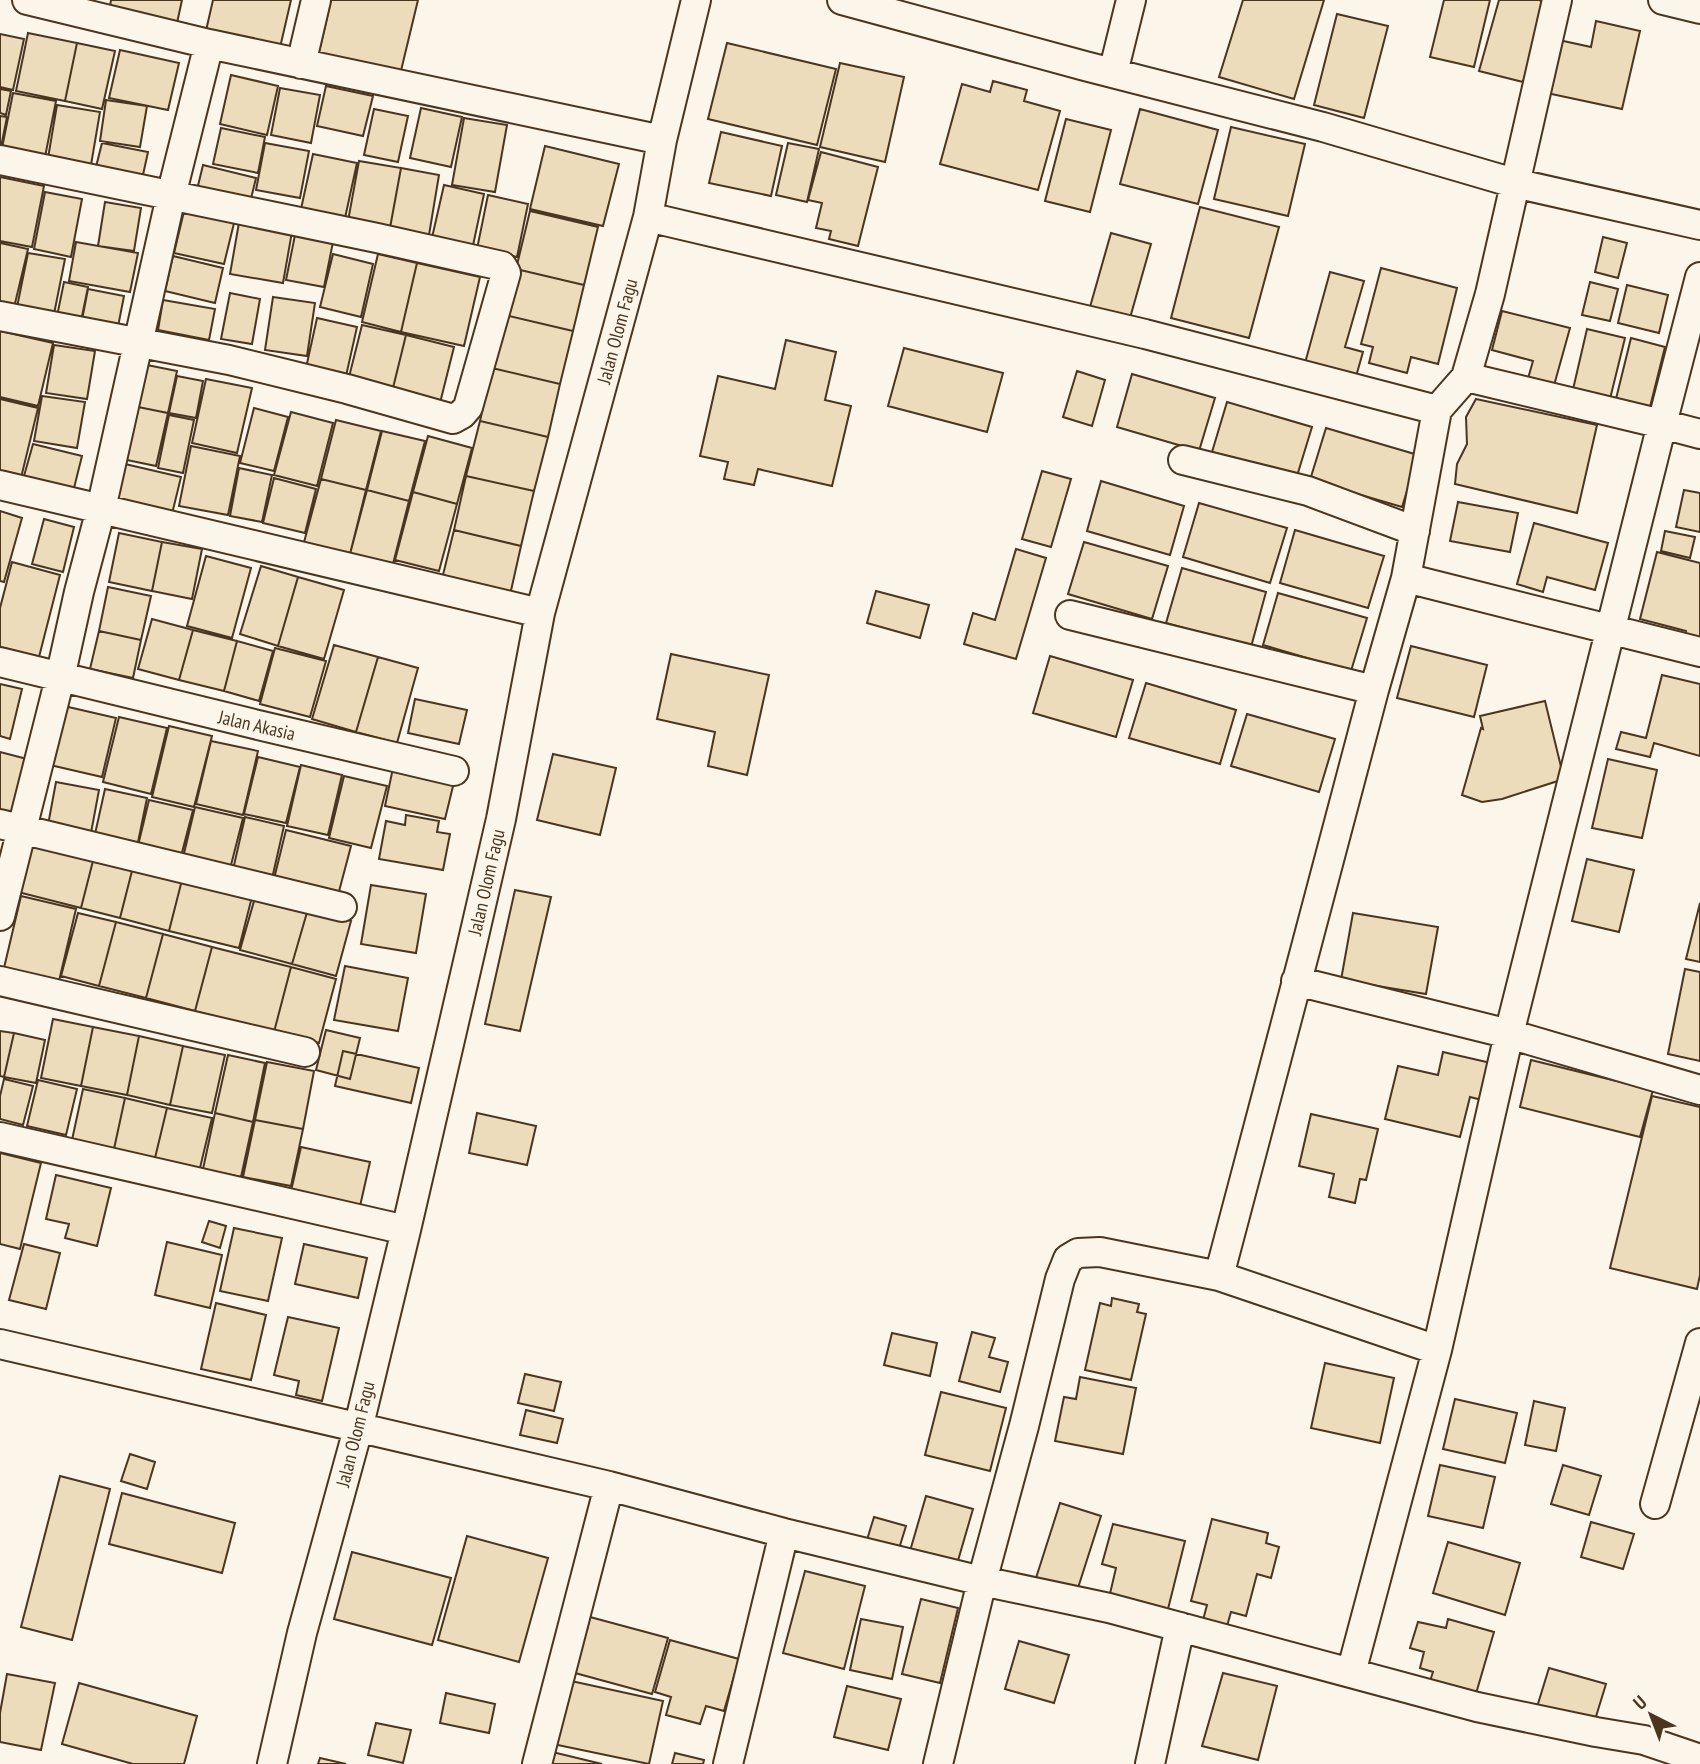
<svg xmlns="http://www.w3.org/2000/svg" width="1700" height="1764" font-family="'PT Sans Narrow',sans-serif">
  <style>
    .building { fill: #ecdcbc; stroke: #4a3520; stroke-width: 2 }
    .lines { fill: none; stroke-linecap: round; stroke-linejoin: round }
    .street-casing { stroke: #4a3520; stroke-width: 32 }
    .street { stroke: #fbf6e9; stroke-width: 28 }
    .labels { text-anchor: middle; stroke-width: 5; stroke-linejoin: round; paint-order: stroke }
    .street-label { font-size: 19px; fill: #4a3520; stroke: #fbf6e9 }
  </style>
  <rect width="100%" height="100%" fill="#fbf6e9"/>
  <path class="building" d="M111,0H182L177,23L110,6Z
    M213,0H291L279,52L205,35Z
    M331,0H418L399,79L317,61Z
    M1243,0H1324L1294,99L1219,77Z
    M1444,0H1490L1474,67L1430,57Z
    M1499,0H1539L1545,2L1523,82L1479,71Z
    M1337,14L1388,26L1364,118L1314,105Z
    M1596,21L1640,31L1622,109L1542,92L1554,39L1591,47Z
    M28,33L77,43L65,101L16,91Z
    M0,34L24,39L13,90L0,87Z
    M77,43L115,51L102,109L65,101Z
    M727,43L836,69L817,145L708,119Z
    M120,50L179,63L168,110L109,98Z
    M840,63L904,77L885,162L820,147Z
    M231,75L278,86L267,135L220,124Z
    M993,81L1027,90L1024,101L1060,111L1038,190L940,164L962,84L990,92Z
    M326,86L373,96L363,136L317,126Z
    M280,88L320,95L311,143L271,135Z
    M0,89L11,91L6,115L0,113Z
    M13,93L56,101L45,157L2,148Z
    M106,100L147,106L140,147L100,141Z
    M57,105L100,112L91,165L48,158Z
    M421,108L462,117L451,167L410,158Z
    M374,109L408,116L398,162L364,155Z
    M1140,109L1218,130L1198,204L1120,184Z
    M0,116L7,117L0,152Z
    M464,118L507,125L495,192L452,185Z
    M1066,119L1111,130L1090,212L1045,201Z
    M1231,127L1305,144L1288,216L1214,199Z
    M221,128L265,137L258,173L213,164Z
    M721,132L782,146L771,196L709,183Z
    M102,143L148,152L141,184L94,175Z
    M265,143L309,151L300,198L256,190Z
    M788,143L819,149L807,202L776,195Z
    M545,146L619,164L603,226L530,209Z
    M821,152L878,167L858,246L829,239L831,231L816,228L822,203L808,200Z
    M313,154L357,163L345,218L301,209Z
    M359,161L401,168L390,228L348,221Z
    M203,165L256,178L249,207L196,194Z
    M401,168L439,175L429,235L390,228Z
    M0,177L44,186L32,247L0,241Z
    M444,185L484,194L472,250L431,242Z
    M45,192L82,199L71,257L34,249Z
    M488,195L528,204L517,257L477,249Z
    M105,202L141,208L134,251L98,246Z
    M186,203L236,215L224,264L174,253Z
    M1200,207L1279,227L1249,338L1171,318Z
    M530,211L598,227L584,285L516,269Z
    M240,217L293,226L283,283L230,274Z
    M296,230L334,237L324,287L286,280Z
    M1111,233L1151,244L1130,318L1090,307Z
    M1603,237L1627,243L1618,278L1595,272Z
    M76,242L138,253L130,292L69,281Z
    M0,243L28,249L12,316L0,314Z
    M28,253L65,259L53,319L16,312Z
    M333,254L373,264L361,317L320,307Z
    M378,254L417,263L401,332L362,322Z
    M173,256L223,268L215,303L165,291Z
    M417,263L480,277L464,346L401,332Z
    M1381,268L1457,288L1438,364L1411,357L1407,373L1369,363L1373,347L1361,344Z
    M516,269L584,285L573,331L505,315Z
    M1330,272L1364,281L1345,347L1363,352L1353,387L1302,374Z
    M64,282L88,287L79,331L55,326Z
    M1590,282L1618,289L1610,321L1582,315Z
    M1627,285L1668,295L1659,333L1618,323Z
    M88,289L124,296L116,337L80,330Z
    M230,293L260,299L252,344L221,339Z
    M273,297L315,303L307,356L265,350Z
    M163,300L215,309L209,340L158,330Z
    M1502,311L1570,328L1553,389L1527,382L1533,361L1492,350Z
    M505,315L573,331L560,384L492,368Z
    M317,318L357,327L346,376L306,368Z
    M362,325L406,335L392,392L348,381Z
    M1587,329L1625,338L1608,407L1571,398Z
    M0,331L53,343L38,406L0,397Z
    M406,335L454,347L440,403L392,392Z
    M1631,338L1665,347L1647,419L1613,411Z
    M786,340L836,352L825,400L851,406L832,486L758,469L754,485L724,479L728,462L700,456L718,376L775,389Z
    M54,345L95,351L87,399L46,393Z
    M904,348L1003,373L987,432L888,406Z
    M142,364L177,371L168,413L133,406Z
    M492,368L560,384L548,437L480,421Z
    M1077,371L1105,380L1092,426L1063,417Z
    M1132,374L1215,398L1199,451L1117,427Z
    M177,376L203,381L196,418L169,413Z
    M206,379L252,388L237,453L192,443Z
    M42,396L85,402L77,448L34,441Z
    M0,399L38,408L19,486L0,481Z
    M1476,399L1597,425L1577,513L1455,484L1457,464L1467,444L1466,417Z
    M1227,402L1312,427L1297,476L1212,452Z
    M133,406L168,413L156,466L122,459Z
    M254,408L288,417L274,471L240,463Z
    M291,412L333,423L317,486L274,475Z
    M169,415L194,420L183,473L158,468Z
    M336,420L381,431L366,490L321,479Z
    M480,421L548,437L534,491L466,476Z
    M1326,428L1418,455L1402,507L1310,480Z
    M382,431L425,441L409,501L367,490Z
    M428,436L472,448L457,504L413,492Z
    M33,444L82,456L72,496L22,483Z
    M191,446L240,456L228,515L179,506Z
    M125,464L181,477L171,518L114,504Z
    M239,468L272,475L262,522L230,516Z
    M1042,471L1071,479L1051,547L1022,539Z
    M466,476L534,491L521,546L454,530Z
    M274,478L316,489L305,533L263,523Z
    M321,479L366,490L349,558L303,546Z
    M1101,481L1184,506L1170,555L1087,531Z
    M367,490L409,501L393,564L350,554Z
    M1684,490L1700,493V532L1676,527Z
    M413,492L457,504L439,571L395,560Z
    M1458,502L1518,513L1510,552L1450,541Z
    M1199,503L1287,528L1270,583L1183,557Z
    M0,511L22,518L4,582L0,581Z
    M44,519L74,527L63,572L32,564Z
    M1534,523L1608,543L1595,590L1547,577L1543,592L1517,584Z
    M454,530L521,546L510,595L442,579Z
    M1295,530L1384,556L1368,608L1280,583Z
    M1665,531L1695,537L1690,558L1661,551Z
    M119,533L162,542L152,591L109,582Z
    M162,542L202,549L192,599L152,591Z
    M1084,542L1168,566L1152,619L1068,594Z
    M1016,549L1046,558L1016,659L964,644L973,613L995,620Z
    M1657,552L1700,563V646L1683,642L1686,631L1640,619Z
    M206,556L251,568L232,638L187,626Z
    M12,562L60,575L39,657L0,647V608Z
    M261,566L298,577L278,646L240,634Z
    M1182,568L1266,592L1251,647L1166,623Z
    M298,577L344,590L324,659L278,646Z
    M108,587L151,596L141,640L99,631Z
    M876,591L929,605L920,638L867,623Z
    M1278,593L1367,618L1351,671L1263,645Z
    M152,619L193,630L179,680L138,669Z
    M193,630L237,641L224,691L179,680Z
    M99,631L141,640L133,678L90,669Z
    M237,641L273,651L259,701L224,691Z
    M334,645L378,657L356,732L312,719Z
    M1411,646L1487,665L1474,717L1397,698Z
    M275,648L326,661L310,717L260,704Z
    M671,654L769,675L747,775L708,766L715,732L657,719Z
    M1050,656L1133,680L1116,737L1033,713Z
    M378,657L418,668L397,743L356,732Z
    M1662,675L1700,684V756L1654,743L1650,757L1616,749L1621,732L1646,738Z
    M1146,683L1236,710L1220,764L1129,738Z
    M0,684L22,689L10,739L0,736Z
    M415,699L467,710L459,744L408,733Z
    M1545,701L1564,779L1502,799L1482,802L1462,795L1481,728L1483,729L1480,716Z
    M64,706L116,718L102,777L50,765Z
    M1247,714L1335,739L1319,792L1231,766Z
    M119,717L167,728L151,794L103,782Z
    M169,726L212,736L194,807L152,797Z
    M211,741L258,751L243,815L196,804Z
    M0,752L27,759L12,820L0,817Z
    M553,754L616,768L600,835L537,820Z
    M258,757L300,767L286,823L244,814Z
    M1608,759L1657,770L1642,838L1592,828Z
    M301,765L342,775L328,835L287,826Z
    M393,768L454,782L445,819L385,806Z
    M344,776L387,786L371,848L329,838Z
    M56,782L99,790L91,833L48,825Z
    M105,789L147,798L136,852L93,843Z
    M149,800L193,810L179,864L136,854Z
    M195,807L243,818L229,873L182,862Z
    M406,815L439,821L437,832L450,834L443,870L379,859L386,821L405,825Z
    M245,817L284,826L271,883L232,874Z
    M286,830L351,846L337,899L273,883Z
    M32,837L95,853L81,908L18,892Z
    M95,853L134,863L120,918L81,908Z
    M1587,859L1634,870L1619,932L1572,921Z
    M134,863L183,876L169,931L120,918Z
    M183,876L253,893L239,948L169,931Z
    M371,885L426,894L416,953L361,944Z
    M515,890L551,897L520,1031L485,1024Z
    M256,894L308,909L292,964L240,950Z
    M21,896L76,909L59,981L4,968Z
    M1700,903V962L1686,959Z
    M308,909L351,921L336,976L292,964Z
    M78,913L116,922L99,986L61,976Z
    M1353,913L1438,927L1426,994L1341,980Z
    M116,922L163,934L146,998L99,986Z
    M163,934L212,947L195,1011L146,998Z
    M212,947L291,967L274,1032L195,1011Z
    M345,966L408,978L398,1031L334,1020Z
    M291,967L336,979L319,1043L274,1032Z
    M1685,969L1700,972V1061L1668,1054Z
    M53,1019L93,1027L81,1086L41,1078Z
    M93,1027L139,1036L127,1095L81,1086Z
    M326,1030L360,1038L350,1079L316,1070Z
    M0,1031L14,1033L4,1077L0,1076Z
    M14,1033L45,1040L36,1083L4,1077Z
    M139,1036L183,1046L170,1105L127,1095Z
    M183,1046L225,1055L212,1113L170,1105Z
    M343,1051L419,1068L411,1103L335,1086Z
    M1443,1052L1491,1063L1482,1100L1470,1097L1460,1137L1385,1119L1398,1066L1438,1075Z
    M228,1055L265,1063L253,1122L215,1113Z
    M1531,1060L1653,1090L1640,1137L1520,1107Z
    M267,1062L314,1071L303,1129L255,1120Z
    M4,1079L33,1086L23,1125L0,1119V1096Z
    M38,1080L77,1089L66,1135L27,1126Z
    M83,1089L125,1098L114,1149L72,1140Z
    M1652,1096L1700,1107V1275L1697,1289L1610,1268Z
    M125,1098L167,1108L155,1158L114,1149Z
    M167,1108L212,1118L200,1168L155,1158Z
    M215,1113L253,1122L241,1177L203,1169Z
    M477,1113L536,1126L527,1165L469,1153Z
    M1311,1114L1378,1129L1366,1180L1360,1179L1355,1203L1329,1197L1334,1174L1299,1166Z
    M255,1120L303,1129L291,1186L243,1177Z
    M301,1147L370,1162L358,1215L289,1200Z
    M0,1153L41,1163L20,1249L0,1244Z
    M56,1175L111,1188L97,1246L65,1238L69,1224L46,1219Z
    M209,1221L226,1226L220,1248L202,1242Z
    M234,1228L282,1238L268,1301L220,1291Z
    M167,1242L222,1255L210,1308L155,1295Z
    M24,1244L60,1253L46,1309L9,1300Z
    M304,1244L367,1258L358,1298L295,1284Z
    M1112,1298L1139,1304L1137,1312L1146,1314L1131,1380L1085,1370L1100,1303L1111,1306Z
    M216,1303L266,1315L251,1380L201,1369Z
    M288,1317L339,1328L322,1401L296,1395L299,1381L274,1375Z
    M972,1332L995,1338L989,1357L1008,1362L1000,1392L959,1381Z
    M892,1333L937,1343L930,1376L884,1365Z
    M1325,1363L1394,1378L1380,1443L1311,1428Z
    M525,1374L561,1382L554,1411L518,1403Z
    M1080,1377L1136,1388L1123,1454L1055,1441L1064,1397L1076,1399Z
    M941,1392L1006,1408L990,1471L925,1455Z
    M1455,1399L1517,1413L1505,1463L1443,1449Z
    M1534,1401L1565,1408L1556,1451L1525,1445Z
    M526,1410L563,1419L557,1443L520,1435Z
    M130,1454L155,1462L147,1489L121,1481Z
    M1440,1465L1495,1477L1483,1528L1428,1516Z
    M1563,1465L1601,1476L1589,1515L1551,1504Z
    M60,1476L110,1489L72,1640L21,1627Z
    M122,1493L235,1523L222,1573L109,1544Z
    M926,1496L973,1509L957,1564L910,1551Z
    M1060,1503L1101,1516L1077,1591L1036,1578Z
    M874,1517L906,1526L898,1552L866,1543Z
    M1212,1519L1268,1533L1266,1543L1279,1547L1271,1578L1257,1574L1246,1616L1231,1612L1227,1626L1203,1620L1207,1605L1191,1601Z
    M1591,1522L1634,1534L1623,1569L1581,1557Z
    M1113,1524L1185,1541L1167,1613L1109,1598L1116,1568L1102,1564Z
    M467,1536L548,1558L519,1662L438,1640Z
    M1448,1542L1520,1563L1505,1615L1433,1593Z
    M352,1552L451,1578L432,1645L334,1619Z
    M805,1571L865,1586L844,1669L783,1653Z
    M921,1599L958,1608L940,1683L902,1674Z
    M590,1617L668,1638L652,1694L575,1673L580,1656L572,1653L578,1628L587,1630Z
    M861,1619L903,1627L892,1679L850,1670Z
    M1448,1619L1494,1632L1475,1697L1429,1684L1433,1672L1420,1668L1424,1652L1410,1648L1418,1622L1446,1628Z
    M670,1640L739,1659L724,1711L706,1706L700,1724L666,1715L671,1697L655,1692Z
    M1019,1641L1069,1655L1054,1703L1005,1689Z
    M1549,1668L1606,1684L1594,1723L1537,1707Z
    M1223,1673L1277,1686L1258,1760L1202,1746Z
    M7,1674L55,1683L41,1750L0,1742V1713Z
    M562,1679L663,1701L649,1764L548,1743Z
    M79,1683L197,1716L184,1764H133L62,1744Z
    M847,1686L901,1699L888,1750L834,1737Z
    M446,1693L495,1704L489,1733L440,1723Z
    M376,1723L411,1730L403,1763L368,1755Z
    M544,1750L602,1764H541Z
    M675,1753L704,1760L703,1764H672Z
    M320,1758L346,1764H318Z"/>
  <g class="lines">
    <defs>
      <path id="street" d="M27,0L209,44
        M842,0L1085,66L1323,127L1514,183L1700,225
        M1663,0L1700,9
        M301,64L316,0
        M1113,73L1131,0
        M0,160L377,238L502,266L506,273L468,407L462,414L453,419L347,389L229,360L0,316
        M648,217L1145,334L1437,410
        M1466,377L1662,424L1700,434
        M1183,460L1308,491L1415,531
        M0,485L540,613
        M1406,578L1700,652
        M1070,615L1374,690L1406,578L1437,410L1466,377L1490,294L1557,0
        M0,662L254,724L454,771
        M0,824L342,907
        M0,916L60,678L79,592L101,509L171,196L209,44L662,140
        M0,981L305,1052
        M1296,981L1509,1034L1700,1090
        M0,1137L406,1230
        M1219,1276L1374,690
        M0,1344L609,1486L784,1533L982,1581L1109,1608L1477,1707L1596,1732L1644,1740L1700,1759
        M1655,1504L1700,1343
        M1351,1673L1437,1350L1509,1034L1662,424L1700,277
        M272,1764L302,1633L358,1429L406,1230L501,819L540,613L648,217L662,140L696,0
        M537,1764L609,1486
        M728,1764L784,1533
        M938,1764L982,1581L1024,1426L1060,1279L1068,1259L1078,1253L1100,1252L1219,1276L1437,1350
        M1150,1764L1180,1627"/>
    </defs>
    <use href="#street" class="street-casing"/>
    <use href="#street" class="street"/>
  </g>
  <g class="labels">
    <g class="street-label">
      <text transform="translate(617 331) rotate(-75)" y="7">Jalan Olom Fagu</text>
      <text transform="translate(257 725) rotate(13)" y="7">Jalan Akasia</text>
      <text transform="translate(486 882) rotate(-77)" y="7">Jalan Olom Fagu</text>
      <text transform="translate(355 1434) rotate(-76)" y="7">Jalan Olom Fagu</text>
    </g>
  </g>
  <g transform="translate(1651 1715) rotate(318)" stroke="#fbf6e9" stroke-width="5" paint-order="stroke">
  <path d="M0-5L12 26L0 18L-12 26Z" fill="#4a3520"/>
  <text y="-10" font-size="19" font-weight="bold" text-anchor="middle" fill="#4a3520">U</text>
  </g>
</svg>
